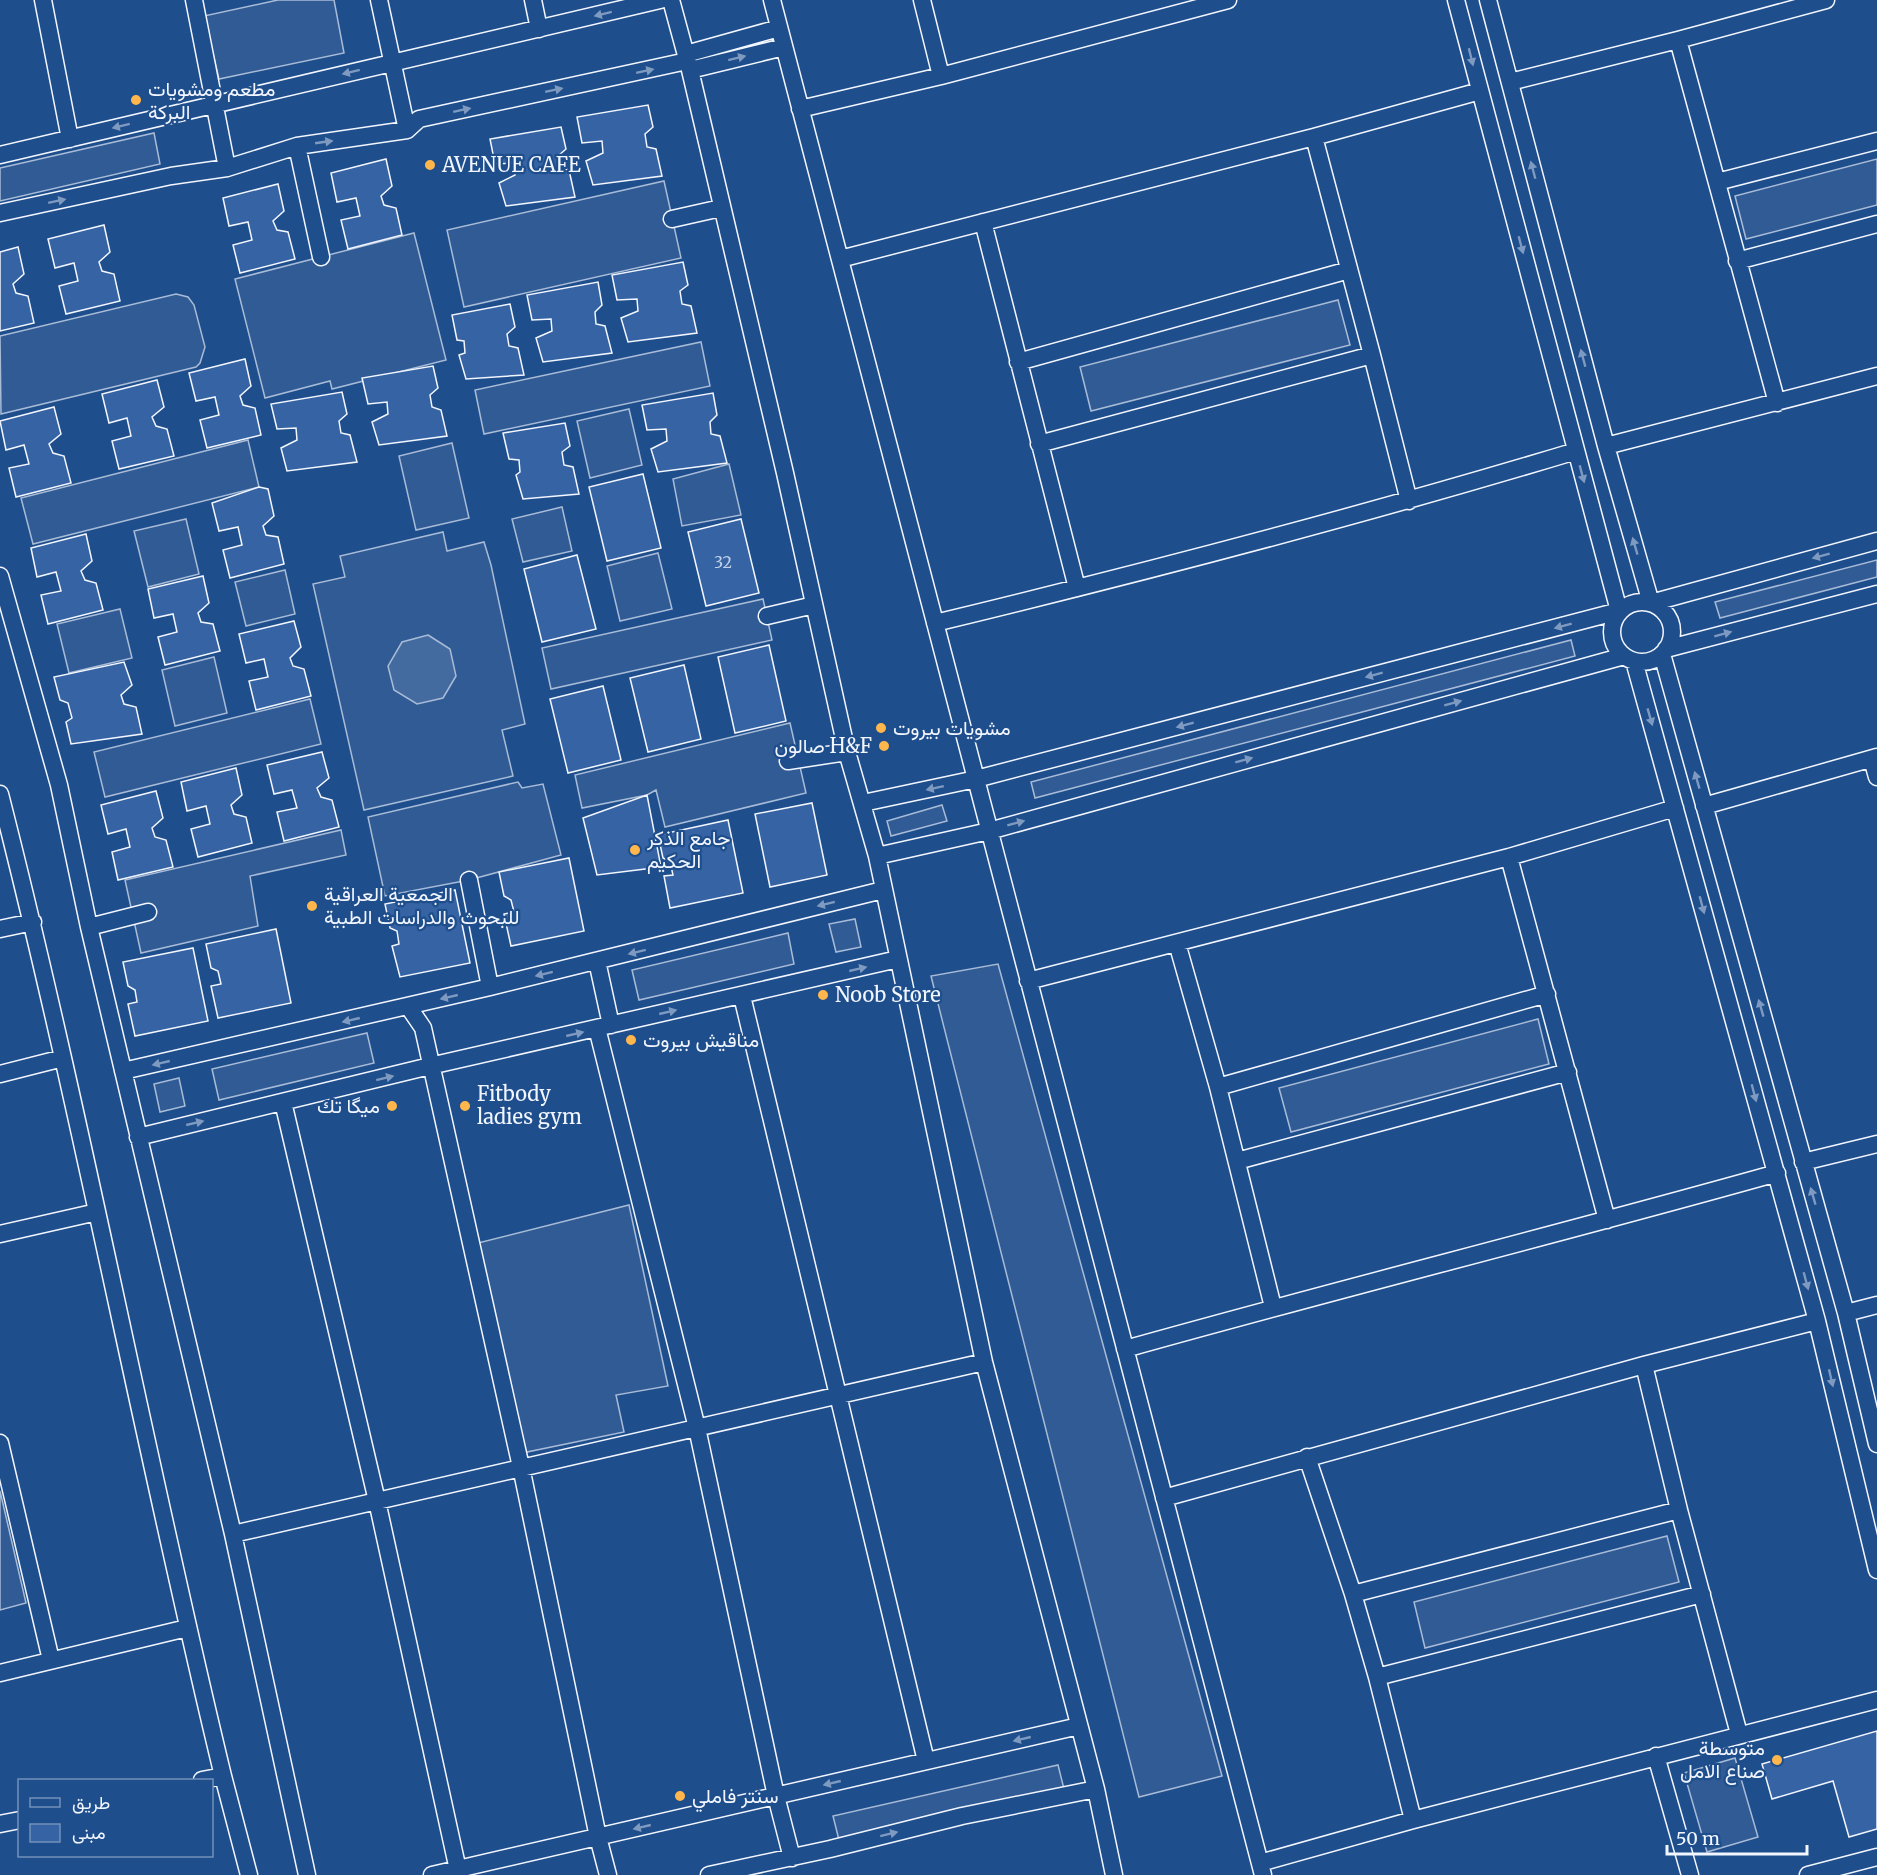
<svg xmlns="http://www.w3.org/2000/svg" width="1877" height="1875" font-family="Merriweather,Vazirmatn,serif">
  <style>
    .built { fill: #305b95; stroke: #a8bbd7; stroke-width: 1.5 }
    .water { fill: #446ba0; stroke: #a8bbd7; stroke-width: 1.5 }
    .building { fill: #3563a3; stroke: #f2f6ff; stroke-width: 1.5 }
    .lines { fill: none; stroke-linecap: round; stroke-linejoin: round }
    .street-casing { stroke: #f2f6ff; stroke-width: 19 }
    .street { stroke: #1f4e8c; stroke-width: 16 }
    .oneway { fill: #7e9ac0 }
    .poi-dot { fill: #ffb74d; stroke: #1f4e8c; stroke-width: 2 }
    .labels { text-anchor: middle; stroke-width: 4.5; stroke-linejoin: round; paint-order: stroke }
    .number-label { font-size: 16px; fill: #c3d1e8 }
    .poi-label { font-size: 20px; fill: #f2f6ff; stroke: #1f4e8c; text-anchor: start }
  </style>
  <rect width="100%" height="100%" fill="#1f4e8c"/>
  <path class="built" d="M278,0H334L344,53L219,79L204,16Z
    M154,133L160,164L0,201V168Z
    M1877,159V205L1746,239L1735,196Z
    M664,181L681,258L464,307L447,230Z
    M414,233L446,360L332,389L330,381L265,398L235,279Z
    M176,294L188,297L194,305L205,347L200,363L196,367L1,414L0,336Z
    M1338,300L1350,345L1091,411L1080,367Z
    M701,342L710,386L484,434L475,390Z
    M629,409L642,465L590,478L577,421Z
    M248,440L259,487L33,544L21,498Z
    M452,443L469,518L416,530L399,456Z
    M729,464L741,515L682,526L673,479Z
    M562,507L572,551L523,562L512,519Z
    M186,519L199,574L148,587L134,531Z
    M443,532L447,551L484,542L491,565L525,724L502,730L513,776L364,810L313,584L345,577L340,556Z
    M658,553L672,609L620,621L607,566Z
    M1877,560V577L1720,618L1715,602Z
    M285,570L295,614L246,626L235,582Z
    M763,599L772,640L551,689L542,648Z
    M120,609L132,658L69,673L57,624Z
    M1571,640L1575,656L1035,798L1031,782Z
    M214,657L227,713L175,726L162,670Z
    M310,699L321,744L105,797L94,752Z
    M790,723L806,793L665,827L656,790L647,795L582,808L575,775Z
    M518,782L522,788L543,784L561,855L469,880L385,896L368,817Z
    M942,805L947,821L891,836L887,821Z
    M341,830L346,855L250,876L258,926L141,953L125,880Z
    M855,919L861,947L836,952L829,924Z
    M788,933L794,964L639,1000L632,970Z
    M998,964L1222,1776L1139,1797L931,976Z
    M1538,1019L1549,1064L1291,1132L1279,1088Z
    M367,1033L374,1063L219,1100L212,1069Z
    M179,1078L185,1106L160,1112L154,1084Z
    M629,1205L668,1386L616,1395L624,1432L522,1453L478,1243Z
    M0,1491L26,1603L0,1610Z
    M1667,1536L1679,1582L1425,1648L1414,1602Z
    M1735,1758L1758,1837L1707,1852L1684,1773Z
    M1058,1765L1065,1793L840,1844L833,1816Z"/>
  <path class="water" d="M428,635L450,649L456,676L443,698L417,704L394,690L388,666L402,642Z"/>
  <path class="building" d="M648,105L653,127L645,134L647,147L656,149L662,176L593,185L586,161L603,153L602,141L582,143L577,117Z
    M561,127L566,149L558,156L560,168L569,170L575,197L506,206L499,183L515,175V163L495,164L490,139Z
    M386,159L392,186L381,196L384,205L396,208L402,235L348,249L341,220L360,216L356,198L337,202L331,173Z
    M278,184L284,211L273,221L277,230L288,232L295,259L240,273L233,245L252,240L248,222L229,226L223,198Z
    M104,225L110,252L99,262L102,271L114,274L120,301L66,314L59,286L78,281L74,263L55,268L48,239Z
    M18,247L24,274L13,284L16,293L28,296L34,323L0,331V252Z
    M683,262L688,285L680,291L682,304L691,306L697,333L628,342L621,318L638,311L637,299L617,300L612,275Z
    M598,282L602,305L595,312L596,324L605,326L612,353L543,362L536,338L552,331L551,319L532,320L527,295Z
    M510,304L515,327L507,334L509,346L518,348L524,375L466,379L459,355L465,353L464,341L457,340L452,315Z
    M245,359L251,386L240,396L243,405L255,408L261,435L207,448L200,420L219,415L215,397L196,401L189,373Z
    M433,366L438,388L430,395L432,407L441,410L447,436L379,445L372,422L388,414L387,402L368,404L362,378Z
    M157,380L164,407L152,417L156,426L167,429L174,456L119,469L112,441L131,436L127,418L109,423L102,394Z
    M342,392L347,414L339,421L341,433L350,435L357,462L287,471L281,448L297,440L296,428L277,429L271,404Z
    M713,393L717,415L710,422L711,434L720,436L727,463L658,472L651,449L667,441L666,429L647,430L642,405Z
    M54,407L61,434L49,444L53,453L64,456L71,483L16,497L9,468L29,464L24,445L6,450L0,421Z
    M565,423L570,446L562,452L564,465L573,467L579,494L523,499L516,475L520,472L519,460L509,459L503,433Z
    M643,474L661,548L607,561L589,487Z
    M259,487L268,489L274,516L263,526L266,535L278,537L284,564L230,578L223,550L242,545L238,527L219,531L212,503Z
    M741,519L759,593L706,606L688,532Z
    M86,534L92,561L81,571L85,580L96,583L103,610L48,624L41,595L61,591L56,572L37,577L31,548Z
    M577,555L596,629L542,642L524,569Z
    M203,576L209,603L198,613L201,622L213,624L220,651L165,665L158,637L177,632L173,614L154,618L148,589Z
    M294,621L301,647L290,658L293,666L304,669L311,696L256,710L249,681L268,677L264,659L246,663L239,634Z
    M769,645L786,721L735,733L718,657Z
    M124,662L132,685L121,695L124,704L136,707L142,734L71,744L66,722L72,718L68,703L60,700L54,677Z
    M684,665L701,739L648,752L630,678Z
    M603,686L621,760L568,773L550,699Z
    M322,752L329,778L317,788L321,797L332,800L339,827L284,841L277,812L297,808L292,790L274,794L267,765Z
    M236,768L242,795L231,805L234,814L246,817L252,843L198,857L191,829L210,824L206,806L187,811L181,782Z
    M156,791L163,818L152,828L155,837L166,840L173,867L118,880L112,852L130,847L126,829L108,834L101,805Z
    M647,795L661,867L597,875L583,818Z
    M812,803L827,875L770,887L755,814Z
    M728,820L743,893L670,908L664,876L673,875L670,862L663,858L658,835Z
    M569,858L584,931L511,946L504,914L514,912L511,900L504,896L499,872Z
    M455,890L470,963L400,977L392,946L399,944L397,931L390,928L385,904Z
    M276,929L291,1003L218,1018L211,986L221,984L218,971L211,968L206,944Z
    M193,948L208,1021L135,1036L128,1004L137,1002L135,990L128,986L123,962Z
    M1877,1731V1829L1849,1837L1833,1781L1772,1799L1762,1764Z"/>
  <g class="lines">
    <defs>
      <path id="street" d="M43,0L70,139
        M194,0L227,168
        M379,0L407,130
        M533,0L539,29
        M671,0L690,70L785,473L847,752L877,856L984,1362L1096,1789L1114,1875
        M772,0L1263,1875
        M922,0L941,76
        M1488,0L1606,446L1651,603L1877,541
        M1678,40L1777,403
        M686,54L779,28
        M690,70L784,47
        M1510,82L1678,40L1826,0
        M800,109L941,76L1228,0
        M1314,137L1372,355L1409,501
        M297,146L321,257
        M0,155L660,0
        M1717,182L1877,141
        M0,213L171,176L227,168L297,146L407,130L419,119L687,61
        M672,219L721,208
        M983,222L1077,588
        M840,259L1314,137L1480,91
        M1737,261L1877,224
        M1018,362L1349,270
        M1039,444L1372,355
        M1606,446L1877,376
        M0,576L59,785L89,927L233,1534L307,1875
        M1612 632a30 30 0 1 1 60 0a30 30 0 1 1-60 0Z
        M767,616L814,605
        M935,623C1150,571 1364,515 1576,451
        M1666,649L1877,594
        M1662,654L1846,1313L1877,1444
        M1634,661L1817,1321L1877,1570
        M1872,759L1877,777
        M788,761L847,752
        M0,794C83,1120 144,1450 223,1776L202,1780
        M863,803L976,779L1619,611L1456,0
        M1704,806L1877,757
        M877,856L989,831L1624,656
        M1509,857L1607,1220
        M469,880L490,987
        M89,927L148,912
        M0,929L33,922
        M1177,943L1218,1087L1273,1307
        M597,961L611,1025
        M1028,981L1509,857L1675,808
        M742,996L926,1761
        M408,1006L423,1028L521,1467L598,1837L608,1875
        M597,1028L697,1428L776,1796L792,1858
        M123,1071L490,987L883,890
        M0,1074L63,1058
        M1218,1087L1547,994
        M283,1102L377,1501L458,1870
        M138,1137L430,1066L898,959
        M1237,1161L1568,1072
        M1803,1162L1877,1144
        M0,1234L97,1212
        M1846,1313L1877,1305
        M1125,1349C1342,1288 1560,1234 1777,1173
        M1644,1365L1679,1510L1739,1734
        M0,1443L51,1660
        M1307,1457L1353,1594L1377,1677L1413,1820
        M1164,1498L1644,1365L1817,1321
        M233,1534L984,1362
        M1353,1594L1679,1510
        M0,1673L187,1628
        M1377,1677L1702,1594
        M1656,1756L1690,1875
        M223,1776L249,1875
        M0,1824L20,1820
        M1260,1863L1413,1820L1877,1700
        M432,1875L1079,1726
        M709,1875L830,1849L962,1816L1096,1789
        M1808,1875L1877,1857"/>
    </defs>
    <use href="#street" class="street-casing"/>
    <use href="#street" class="street"/>
  </g>
  <defs><path id="oneway-solid" d="M-6-.8H1V-3.2L6.5 0L1 3.2V.8H-6Z" transform="scale(1.5)"/></defs>
  <g class="oneway">
    <use href="#oneway-solid" transform="translate(603 14) rotate(166)"/>
    <use href="#oneway-solid" transform="translate(1471 57) rotate(76)"/>
    <use href="#oneway-solid" transform="translate(737 58) rotate(-14)"/>
    <use href="#oneway-solid" transform="translate(645 71) rotate(-12)"/>
    <use href="#oneway-solid" transform="translate(351 72) rotate(166)"/>
    <use href="#oneway-solid" transform="translate(554 90) rotate(-12)"/>
    <use href="#oneway-solid" transform="translate(462 110) rotate(-12)"/>
    <use href="#oneway-solid" transform="translate(121 126) rotate(166)"/>
    <use href="#oneway-solid" transform="translate(324 142) rotate(-8)"/>
    <use href="#oneway-solid" transform="translate(1533 170) rotate(-105)"/>
    <use href="#oneway-solid" transform="translate(57 201) rotate(-12)"/>
    <use href="#oneway-solid" transform="translate(1521 245) rotate(75)"/>
    <use href="#oneway-solid" transform="translate(1583 358) rotate(-105)"/>
    <use href="#oneway-solid" transform="translate(1582 474) rotate(75)"/>
    <use href="#oneway-solid" transform="translate(1635 546) rotate(-106)"/>
    <use href="#oneway-solid" transform="translate(1821 556) rotate(165)"/>
    <use href="#oneway-solid" transform="translate(1563 626) rotate(165)"/>
    <use href="#oneway-solid" transform="translate(1723 634) rotate(-15)"/>
    <use href="#oneway-solid" transform="translate(1374 675) rotate(165)"/>
    <use href="#oneway-solid" transform="translate(1453 703) rotate(-15)"/>
    <use href="#oneway-solid" transform="translate(1650 717) rotate(74)"/>
    <use href="#oneway-solid" transform="translate(1185 725) rotate(165)"/>
    <use href="#oneway-solid" transform="translate(1244 760) rotate(-15)"/>
    <use href="#oneway-solid" transform="translate(1697 780) rotate(-106)"/>
    <use href="#oneway-solid" transform="translate(935 788) rotate(168)"/>
    <use href="#oneway-solid" transform="translate(1016 823) rotate(-15)"/>
    <use href="#oneway-solid" transform="translate(826 904) rotate(166)"/>
    <use href="#oneway-solid" transform="translate(1702 905) rotate(75)"/>
    <use href="#oneway-solid" transform="translate(637 952) rotate(166)"/>
    <use href="#oneway-solid" transform="translate(858 969) rotate(-13)"/>
    <use href="#oneway-solid" transform="translate(544 974) rotate(166)"/>
    <use href="#oneway-solid" transform="translate(449 997) rotate(167)"/>
    <use href="#oneway-solid" transform="translate(1761 1008) rotate(-106)"/>
    <use href="#oneway-solid" transform="translate(668 1012) rotate(-13)"/>
    <use href="#oneway-solid" transform="translate(351 1020) rotate(167)"/>
    <use href="#oneway-solid" transform="translate(575 1034) rotate(-13)"/>
    <use href="#oneway-solid" transform="translate(161 1063) rotate(167)"/>
    <use href="#oneway-solid" transform="translate(385 1078) rotate(-14)"/>
    <use href="#oneway-solid" transform="translate(1754 1093) rotate(75)"/>
    <use href="#oneway-solid" transform="translate(195 1123) rotate(-13)"/>
    <use href="#oneway-solid" transform="translate(1813 1196) rotate(-106)"/>
    <use href="#oneway-solid" transform="translate(1806 1281) rotate(75)"/>
    <use href="#oneway-solid" transform="translate(1831 1378) rotate(77)"/>
    <use href="#oneway-solid" transform="translate(1022 1739) rotate(167)"/>
    <use href="#oneway-solid" transform="translate(832 1783) rotate(167)"/>
    <use href="#oneway-solid" transform="translate(642 1827) rotate(167)"/>
    <use href="#oneway-solid" transform="translate(889 1834) rotate(-14)"/>
  </g>
  <g class="poi-dot">
    <circle cx="136" cy="100" r="6"/>
    <circle cx="430" cy="165" r="6"/>
    <circle cx="881" cy="728" r="6"/>
    <circle cx="884" cy="746" r="6"/>
    <circle cx="635" cy="850" r="6"/>
    <circle cx="312" cy="906" r="6"/>
    <circle cx="823" cy="995" r="6"/>
    <circle cx="631" cy="1040" r="6"/>
    <circle cx="392" cy="1106" r="6"/>
    <circle cx="465" cy="1106" r="6"/>
    <circle cx="1777" cy="1760" r="6"/>
    <circle cx="680" cy="1796" r="6"/>
  </g>
  <g class="labels">
    <g class="number-label">
      <text x="723" y="568">32</text>
    </g>
    <g class="poi-label">
      <text x="148" y="96">مطعم ومشويات<tspan x="148" dy="23">البركة</tspan></text>
      <text x="442" y="172">AVENUE CAFE</text>
      <text x="893" y="735">مشويات بيروت</text>
      <text x="872" y="753" text-anchor="end">صالون H&amp;F</text>
      <text x="647" y="845">جامع الذكر<tspan x="647" dy="23">الحكيم</tspan></text>
      <text x="324" y="901">الجمعية العراقية<tspan x="324" dy="23">للبحوث والدراسات الطبية</tspan></text>
      <text x="835" y="1002">Noob Store</text>
      <text x="643" y="1047">مناقيش بيروت</text>
      <text x="477" y="1101">Fitbody<tspan x="477" dy="23">ladies gym</tspan></text>
      <text x="380" y="1113" text-anchor="end">ميگا تك</text>
      <text x="1765" y="1755" text-anchor="end">متوسطة<tspan x="1765" dy="23">صناع الامل</tspan></text>
      <text x="692" y="1803">سنتر فاملي</text>
    </g>
  </g>
  <rect x="18" y="1779" width="195" height="78" fill="#1f4e8c" stroke="#7391ba" stroke-width="1.5"/>
  <rect x="30" y="1798" width="30" height="9" fill="#1f4e8c" stroke="#7391ba" stroke-width="1.5"/>
  <text x="72" y="1809" font-size="18" fill="#f2f6ff">طريق</text>
  <rect x="30" y="1824" width="30" height="18" fill="#3563a3" stroke="#7391ba" stroke-width="1.5"/>
  <text x="72" y="1839" font-size="18" fill="#f2f6ff">مبنى</text>
  <path d="M1667 1845v9h140v-9" fill="none" stroke="#f2f6ff" stroke-width="3"/>
  <text x="1676" y="1845" font-size="18" fill="#f2f6ff" stroke="#1f4e8c" stroke-width="4.5" paint-order="stroke">50 m</text>
</svg>
